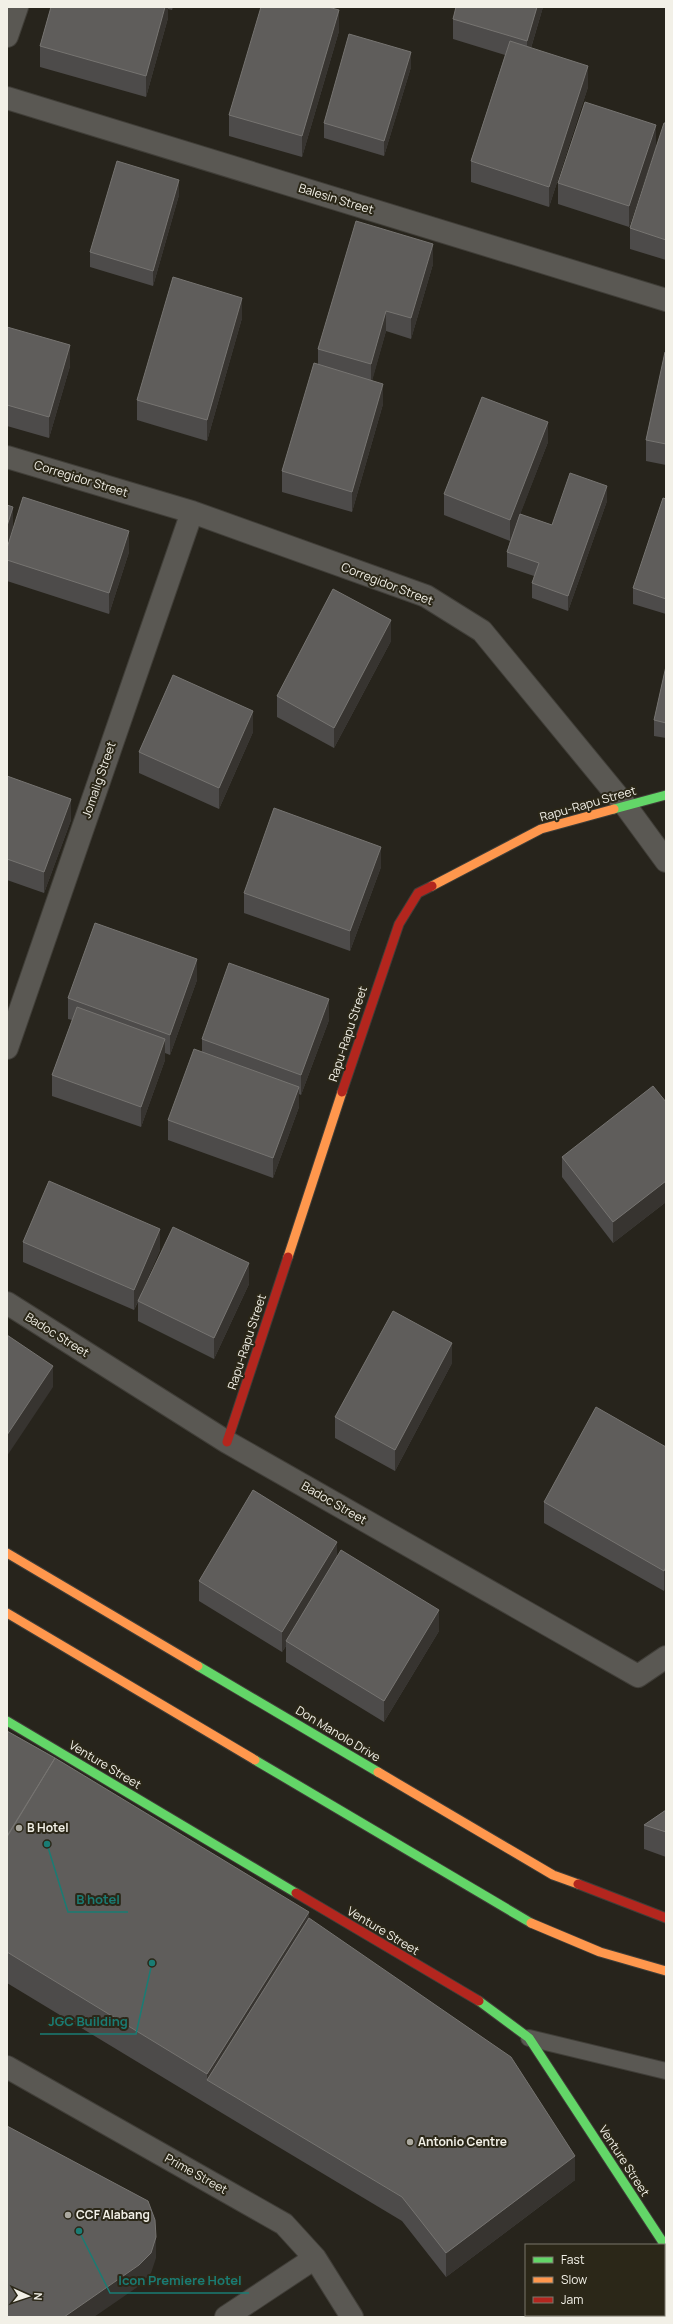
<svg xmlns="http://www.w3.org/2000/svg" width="673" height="2324" font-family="Manrope,sans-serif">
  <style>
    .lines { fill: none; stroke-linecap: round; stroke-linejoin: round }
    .lane-casing { stroke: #403e38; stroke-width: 18 }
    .street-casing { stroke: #403e38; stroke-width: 24 }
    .fast-casing { stroke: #403e38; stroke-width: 11 }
    .slow-casing { stroke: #403e38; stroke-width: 11 }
    .jam-casing { stroke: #403e38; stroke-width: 11 }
    .lane { stroke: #5a5853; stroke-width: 16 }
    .street { stroke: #5a5853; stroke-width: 22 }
    .fast { stroke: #63d668; stroke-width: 9 }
    .slow { stroke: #ff974d; stroke-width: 9 }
    .jam { stroke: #b3261e; stroke-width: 9 }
    .wall { fill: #4d4b4a }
    .shaded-wall { fill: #373430 }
    .building { fill: #5f5d5b; stroke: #767471 }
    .poi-dot { fill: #aba9a0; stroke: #2b2718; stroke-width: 1.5 }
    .labels { text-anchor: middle; stroke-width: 4; stroke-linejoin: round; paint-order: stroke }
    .street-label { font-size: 12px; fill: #f2f0e7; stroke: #2b2718 }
    .poi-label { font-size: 12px; font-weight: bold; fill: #f2f0e7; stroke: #2b2718; text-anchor: start }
    .leader { fill: none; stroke: #1a7c74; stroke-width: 1.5 }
    .callout-dot { fill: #1a7c74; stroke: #2b2718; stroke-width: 1.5 }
    .callout-label { font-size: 13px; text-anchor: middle; font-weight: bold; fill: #1a7c74; stroke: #2b2718; stroke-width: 4; stroke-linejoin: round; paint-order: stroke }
  </style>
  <rect width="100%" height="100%" fill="#27241c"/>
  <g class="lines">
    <defs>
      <path id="lane" d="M529,2038L666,2071"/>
      <path id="street" d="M7,36L17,7
        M7,98L666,300
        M7,457L192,512L426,596L482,631L625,805L666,861
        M7,1048L192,512
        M7,1303L227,1442L638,1676L666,1657
        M7,2067L284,2224L315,2258L352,2317
        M226,2317L315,2258"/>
      <path id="fast" d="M614,809L666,795
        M198,1666L378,1772
        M7,1721L296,1893
        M255,1760L531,1923
        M479,2001L529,2038L666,2247"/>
      <path id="slow" d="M432,886L541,829L614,809
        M288,1257L342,1092
        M7,1553L198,1666
        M7,1613L255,1760
        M378,1772L553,1875L578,1884
        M531,1923L600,1952L666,1971"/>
      <path id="jam" d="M342,1092L399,924L418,893L432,886
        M227,1442L288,1257
        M578,1884L666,1918
        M296,1893L479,2001"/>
    </defs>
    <use href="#lane" class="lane-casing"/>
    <use href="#street" class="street-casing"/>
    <use href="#fast" class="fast-casing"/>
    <use href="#slow" class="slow-casing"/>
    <use href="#jam" class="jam-casing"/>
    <use href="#lane" class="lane"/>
    <use href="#street" class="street"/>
    <use href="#fast" class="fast"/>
    <use href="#slow" class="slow"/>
    <use href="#jam" class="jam"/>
  </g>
  <path class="wall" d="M51,7H173L172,10L168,9V18L146,97L40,67V46Z
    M543,7L531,48L588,87L549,207L471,182V161L505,55L453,39V19Z
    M339,31L302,157L229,136V115Z
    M411,67L384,156L324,138V123Z
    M666,123V260L630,249V228Z
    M656,146L629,227L558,204V183Z
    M179,195L153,286L90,267V252Z
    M433,264L411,339L386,331L372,380L383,404L352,512L282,492V471L318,364V349Z
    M242,318L207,441L137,420V400Z
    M7,327L70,366L49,438L7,426Z
    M666,352V465L646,461V440Z
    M548,442L520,514L552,525L607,501L568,611L532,598V583L534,576L507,567V552L510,541L444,515V494Z
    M666,499V614L633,604V588Z
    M7,548L129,552L109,614L7,581Z
    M391,641L334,748L277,717V696Z
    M666,666V738L654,736V720Z
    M253,732L219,809L139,773V752Z
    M7,776L71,820L44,893L7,880Z
    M381,867L350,951L244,913V893Z
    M197,980L170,1055L165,1053V1060L141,1127L52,1096V1075L72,1020L68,1019V998Z
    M329,1020L301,1095L299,1094V1107L273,1178L168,1140V1120L202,1052V1039Z
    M666,1102V1202L613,1243L562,1177V1157Z
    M23,1242L160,1250L141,1293L249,1284L214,1359L138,1321V1302L134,1310L23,1262Z
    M452,1363L395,1471L335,1438V1417Z
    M666,1447L664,1591L544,1523V1502Z
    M337,1558L439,1631L384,1722L286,1662V1646L282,1652L199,1601V1581Z
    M7,1731L55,1758L309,1918L575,2180L446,2277L402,2221L207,2104L7,1983Z
    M666,1810V1857L644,1849V1825Z"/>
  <path class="shaded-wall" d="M165,7H168V18L146,97V76Z
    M537,7H543L527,61V41Z
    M339,10V31L302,157V136Z
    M411,52V67L384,156V141Z
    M588,66V87L549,207V187Z
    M656,125V146L629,227V206Z
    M179,180V195L153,286V271Z
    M433,244V264L411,339V318Z
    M242,298V318L207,441V420Z
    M386,311V331L371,385V364Z
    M70,345V366L49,438V417Z
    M383,384V404L352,512V492Z
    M548,422V442L510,541V520Z
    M607,486V501L568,611V596Z
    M13,507V528L7,546V526Z
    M129,531V552L109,614V593Z
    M391,620V641L334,748V728Z
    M253,711V732L219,809V788Z
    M71,799V820L44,893V872Z
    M381,847V867L350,951V931Z
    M197,959V980L170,1055V1035Z
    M329,999V1020L301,1095V1075Z
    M165,1039V1060L141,1127V1107Z
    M299,1087V1107L273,1178V1158Z
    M666,1181V1202L613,1243V1222Z
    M160,1229V1250L134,1310V1290Z
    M249,1263V1284L214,1359V1338Z
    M452,1343V1363L395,1471V1450Z
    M53,1366V1387L7,1456V1435Z
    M337,1542V1562L286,1641V1646L282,1652V1632Z
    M666,1567V1588L664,1591V1571Z
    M439,1610V1631L384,1722V1701Z
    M309,1912V1943L207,2080V2074Z
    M575,2156V2180L446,2277V2253Z
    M156,2237V2258L151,2273L139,2286L94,2317H64Z"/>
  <path class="building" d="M51,7H165L146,76L40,46Z
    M261,7H328L339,10L302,136L229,115Z
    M456,7H537L527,41L453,19Z
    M349,34L411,52L384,141L324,123Z
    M510,41L588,66L549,187L471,161Z
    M585,102L656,125L629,206L558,183Z
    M664,123H666V240L630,228Z
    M117,161L179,180L153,271L90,252Z
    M356,221L433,244L411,318L386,311L371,364L318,349Z
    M173,277L242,298L207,420L137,400Z
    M7,327L70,345L49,417L7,405Z
    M665,352H666V444L646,440Z
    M314,363L383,384L352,492L282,471Z
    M482,397L548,422L510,520L444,494Z
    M570,473L607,486L568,596L532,583L539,563L507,552L520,514L552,525Z
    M23,497L129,531L109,593L7,560V548Z
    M663,498L666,499V599L633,588Z
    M7,505L13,507L7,526Z
    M333,589L391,620L334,728L277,696Z
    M666,666V723L654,720Z
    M173,675L253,711L219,788L139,752Z
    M7,776L71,799L44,872L7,859Z
    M274,808L381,847L350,931L244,893Z
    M95,923L197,959L170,1035L68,998Z
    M229,963L329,999L301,1075L202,1039Z
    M77,1007L165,1039L141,1107L52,1075Z
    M194,1049L299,1087L273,1158L168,1120Z
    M653,1086L666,1102V1181L613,1222L562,1157Z
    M49,1181L160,1229L134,1290L23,1242Z
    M173,1227L249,1263L214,1338L138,1301Z
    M393,1311L452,1343L395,1450L335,1417Z
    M7,1335L53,1366L7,1435Z
    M596,1407L666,1447V1567L664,1571L544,1502Z
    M253,1490L337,1542L282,1632L199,1581Z
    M341,1550L439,1610L384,1701L286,1641Z
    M7,1731L55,1758L7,1836Z
    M55,1758L309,1912L207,2074L7,1952V1837Z
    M666,1810V1832L644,1825Z
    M309,1918L511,2057L575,2156L446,2253L402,2197L207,2080Z
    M7,2126L148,2201L155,2220L156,2237L151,2253L139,2265L64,2317H7Z"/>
  <g class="poi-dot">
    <circle cx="19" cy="1828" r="4"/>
    <circle cx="410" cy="2142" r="4"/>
    <circle cx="68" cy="2215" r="4"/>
  </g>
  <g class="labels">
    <g class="street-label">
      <text transform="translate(336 199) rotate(17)" y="4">Balesin Street</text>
      <text transform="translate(81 479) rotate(17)" y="4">Corregidor Street</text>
      <text transform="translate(387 584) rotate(21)" y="4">Corregidor Street</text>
      <text transform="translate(99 780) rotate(-71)" y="4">Jomalig Street</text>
      <text transform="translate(588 804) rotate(-16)" y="4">Rapu-Rapu Street</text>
      <text transform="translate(348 1034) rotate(-72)" y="4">Rapu-Rapu Street</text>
      <text transform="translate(57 1335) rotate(32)" y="4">Badoc Street</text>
      <text transform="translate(247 1342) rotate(-72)" y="4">Rapu-Rapu Street</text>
      <text transform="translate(334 1503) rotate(30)" y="4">Badoc Street</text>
      <text transform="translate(338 1734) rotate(31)" y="4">Don Manolo Drive</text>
      <text transform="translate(105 1765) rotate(31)" y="4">Venture Street</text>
      <text transform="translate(383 1931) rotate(31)" y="4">Venture Street</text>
      <text transform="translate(624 2161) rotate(57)" y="4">Venture Street</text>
      <text transform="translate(196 2174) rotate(29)" y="4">Prime Street</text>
    </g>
    <g class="poi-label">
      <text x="27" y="1832">B Hotel</text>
      <text x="418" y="2146">Antonio Centre</text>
      <text x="76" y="2219">CCF Alabang</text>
    </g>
  </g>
  <path class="leader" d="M47 1844L68 1912H128M152 1963L136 2034H40M79 2231L110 2293H249"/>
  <g class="callout-dot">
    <circle cx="47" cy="1844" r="4"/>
    <circle cx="152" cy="1963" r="4"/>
    <circle cx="79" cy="2231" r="4"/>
  </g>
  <g class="callout-label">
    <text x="98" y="1904">B hotel</text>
    <text x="88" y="2026">JGC Building</text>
    <text x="180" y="2285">Icon Premiere Hotel</text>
  </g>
  <rect width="673" height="2324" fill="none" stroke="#f2f0e7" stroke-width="16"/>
  <rect x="525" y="2244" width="140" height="72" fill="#2b2718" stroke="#7b776b"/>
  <rect x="533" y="2257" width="20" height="6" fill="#63d668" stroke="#7b776b"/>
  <text x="561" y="2264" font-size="12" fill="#f2f0e7">Fast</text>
  <rect x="533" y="2277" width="20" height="6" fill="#ff974d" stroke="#7b776b"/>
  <text x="561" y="2284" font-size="12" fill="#f2f0e7">Slow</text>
  <rect x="533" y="2297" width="20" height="6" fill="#b3261e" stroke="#7b776b"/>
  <text x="561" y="2304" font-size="12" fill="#f2f0e7">Jam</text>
  <g transform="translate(28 2296) rotate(93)" stroke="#2b2718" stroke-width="3" paint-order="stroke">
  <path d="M0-3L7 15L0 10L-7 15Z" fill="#f2f0e7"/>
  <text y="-6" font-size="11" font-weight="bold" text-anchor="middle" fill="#f2f0e7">N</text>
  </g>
</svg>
